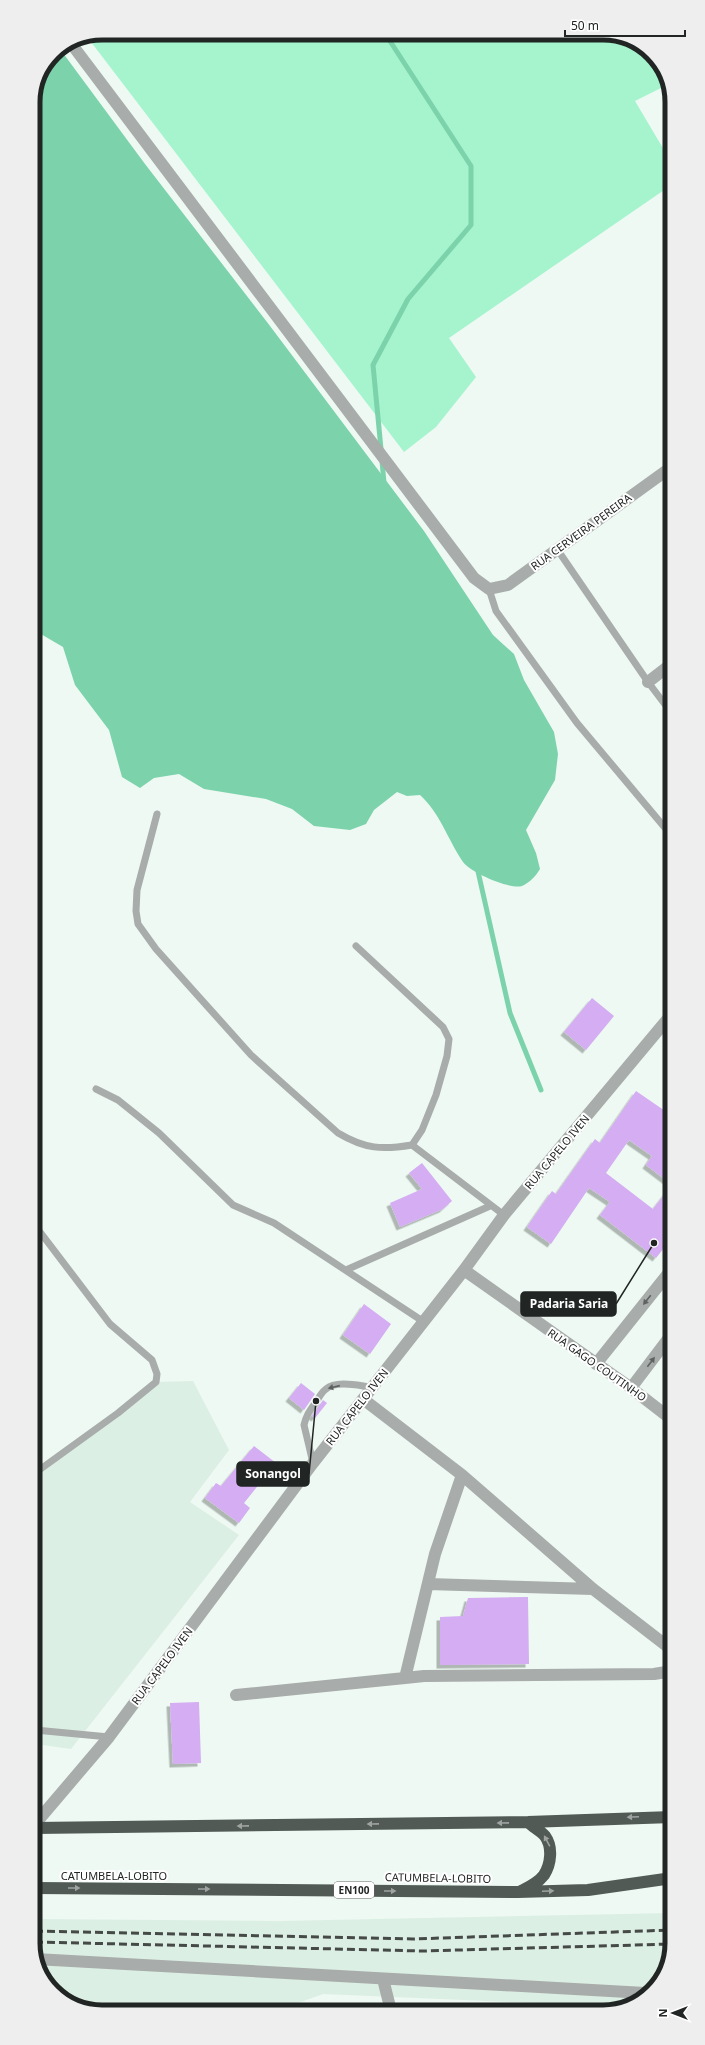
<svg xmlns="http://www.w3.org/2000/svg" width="705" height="2045" font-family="'Noto Sans',sans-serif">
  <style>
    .built { fill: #dcefe4 }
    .green { fill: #a5f4cd }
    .water { fill: #7cd3ab }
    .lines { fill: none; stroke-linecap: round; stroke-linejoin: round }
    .stream { stroke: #7cd3ab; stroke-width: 5 }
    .building { fill: #d4adf2; filter: url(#shadow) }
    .lane { stroke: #a8acaa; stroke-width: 7 }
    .street { stroke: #a8acaa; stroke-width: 12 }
    .highway { stroke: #515a55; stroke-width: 12 }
    .rail { stroke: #454a47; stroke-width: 3; stroke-dasharray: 8 4; stroke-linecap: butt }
    .oneway { fill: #5e6260 }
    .oneway2 { fill: #9fa4a2 }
    .labels { text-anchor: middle; stroke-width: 4; stroke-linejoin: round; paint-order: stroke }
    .shield { fill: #fff; stroke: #646665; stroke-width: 1 }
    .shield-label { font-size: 10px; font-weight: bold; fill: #212523 }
    .street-label { font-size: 11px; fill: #212523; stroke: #fff }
    .rim { fill: none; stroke: #212523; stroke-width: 5 }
    .leader { fill: none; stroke: #212523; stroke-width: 1.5 }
    .callout-dot { fill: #212523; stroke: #fff; stroke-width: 1.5 }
    .callout { fill: #212523; stroke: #212523; stroke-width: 1.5 }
    .callout-label { font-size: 12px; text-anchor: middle; font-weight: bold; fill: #fff }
  </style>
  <defs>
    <filter id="shadow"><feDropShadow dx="-3.5" dy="3.5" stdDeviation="0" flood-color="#0004"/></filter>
  </defs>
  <rect width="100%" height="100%" fill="#eef9f3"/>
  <path class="built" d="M193,1381L229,1450L190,1502L239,1535L71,1749L35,1744V1473L156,1382Z
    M672,1913V1943L657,1985L625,2007L323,1994L276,2011L98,2012L57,1995L35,1960V1919L280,1921Z"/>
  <path class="green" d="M607,33L648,50L669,84L635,101L670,160V186L449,338L476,377L436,427L404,452L88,38Z"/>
  <path class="water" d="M60,49L145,164L267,322L424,531L493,635L514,654L524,680L554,732L558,754L555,780L526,830L536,853L540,869C536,876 529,883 522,886C510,890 470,872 463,862C448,840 440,813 420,795L407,796L397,792L374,810L366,824L350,830L314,826L292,809L266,799L204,789L179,774L154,778L140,788L122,777L109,730L75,685L63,647L34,630L33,98L54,53Z"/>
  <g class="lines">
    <path class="stream" d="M381,449L373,365L408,299L471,225V166L388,38L383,35
      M382,461L384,483
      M477,867L510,1013L541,1090"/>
  </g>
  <path class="building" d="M592,998L614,1016L586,1050L564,1032Z
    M636,1091L671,1115V1184L646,1165L652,1156L629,1140L606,1173L653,1209L671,1186V1239L656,1258L600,1215L610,1202L589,1188L551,1244L527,1227L552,1191L556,1194L595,1139L600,1143Z
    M422,1163L452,1201L443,1209L400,1227L390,1203L422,1189L409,1173Z
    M364,1304L391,1324L370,1354L343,1335Z
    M301,1383L315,1394L304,1410L289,1398Z
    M323,1400L327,1403L315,1418L312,1416Z
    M254,1446L276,1463L244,1503L250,1508L239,1523L205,1498L216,1483L221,1486Z
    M528,1597L529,1664L440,1665V1617L463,1616L468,1598Z
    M199,1702L201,1763L173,1764L170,1703Z"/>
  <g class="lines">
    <path class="lane" d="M557,549L648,682L670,711
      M489,589L496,611L577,723L671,835
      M157,814L137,890L136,911L138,924L156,949L251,1055L338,1133C365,1149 382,1150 412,1145L504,1215
      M356,946L443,1027L449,1039L447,1056L436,1095L422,1130L412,1145
      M96,1089L118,1100L159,1133L233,1205L274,1223L424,1322
      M34,1224L110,1324L152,1360L157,1374L156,1382L118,1413L35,1473
      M346,1270L490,1206
      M313,1463L304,1425C306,1415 310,1409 317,1401C319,1397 322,1392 326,1389C337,1380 360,1386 372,1387
      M35,1730L109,1737"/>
    <path class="street" d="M70,42L474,578L489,589L508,585L670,468
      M648,682L670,665
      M464,1270L631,1388L671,1419
      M596,1364L671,1270
      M631,1388L671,1335
      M363,1399L462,1475L593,1589L672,1650
      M462,1475L435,1554L405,1678L424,1676L654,1674L672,1671
      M428,1584L593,1589
      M236,1695L405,1678
      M35,1824L109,1737L313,1463L464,1270L504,1215L671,1015
      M35,1959L645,1993
      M383,1979L391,2011"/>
    <path class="highway" d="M35,1828L528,1822L672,1817
      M35,1888L518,1892L588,1890L672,1878
      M521,1891C529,1887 538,1883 544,1875C551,1864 553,1847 545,1836C541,1831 533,1827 528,1822"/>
    <path class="rail" d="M35,1931L413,1939L672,1930
      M35,1942L423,1951L672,1944"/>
  </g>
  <defs><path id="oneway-solid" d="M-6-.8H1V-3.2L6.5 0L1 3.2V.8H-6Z"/></defs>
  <g class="oneway">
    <use href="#oneway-solid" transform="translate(647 1300) rotate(128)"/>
    <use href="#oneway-solid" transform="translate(651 1362) rotate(-53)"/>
    <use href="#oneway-solid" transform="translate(334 1387) rotate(167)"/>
  </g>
  <g class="oneway2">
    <use href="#oneway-solid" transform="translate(633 1817) rotate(177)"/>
    <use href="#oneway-solid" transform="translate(503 1823) rotate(179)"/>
    <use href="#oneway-solid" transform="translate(373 1824) rotate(179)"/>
    <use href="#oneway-solid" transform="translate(243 1826) rotate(179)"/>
    <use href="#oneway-solid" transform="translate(547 1841) rotate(-118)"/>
    <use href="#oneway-solid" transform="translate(74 1888)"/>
    <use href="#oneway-solid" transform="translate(204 1889)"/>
    <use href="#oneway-solid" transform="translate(390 1891)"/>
    <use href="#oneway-solid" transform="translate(548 1891) rotate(-2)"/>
  </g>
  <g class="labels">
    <rect class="shield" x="334" y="1882" width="40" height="16" rx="3"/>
    <g class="shield-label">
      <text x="354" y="1894">EN100</text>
    </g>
    <g class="street-label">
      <text transform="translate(581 532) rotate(-36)" y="4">RUA CERVEIRA PEREIRA</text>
      <text transform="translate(557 1152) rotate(-50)" y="4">RUA CAPELO IVEN</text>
      <text transform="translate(597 1365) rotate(35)" y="4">RUA GAGO COUTINHO</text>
      <text transform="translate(357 1407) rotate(-52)" y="4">RUA CAPELO IVEN</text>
      <text transform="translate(162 1666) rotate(-53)" y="4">RUA CAPELO IVEN</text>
      <text x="114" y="1880">CATUMBELA-LOBITO</text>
      <text transform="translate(438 1878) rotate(1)" y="4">CATUMBELA-LOBITO</text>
    </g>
  </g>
  <path d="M0 0H705V2045H0ZM102 40H603A62 62 0 0 1 665 102V1943A62 62 0 0 1 603 2005H102A62 62 0 0 1 40 1943V102A62 62 0 0 1 102 40Z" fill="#edeeed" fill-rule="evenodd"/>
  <path class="rim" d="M102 40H603A62 62 0 0 1 665 102V1943A62 62 0 0 1 603 2005H102A62 62 0 0 1 40 1943V102A62 62 0 0 1 102 40Z"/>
  <path class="leader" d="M654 1243L616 1304M316 1401L309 1474"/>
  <g class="callout-dot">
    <circle cx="654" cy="1243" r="4"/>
    <circle cx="316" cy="1401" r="4"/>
  </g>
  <g class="callout">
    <rect x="521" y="1292" width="95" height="24" rx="4"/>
    <rect x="237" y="1462" width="72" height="24" rx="4"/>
  </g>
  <g class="callout-label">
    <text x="569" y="1308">Padaria Saria</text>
    <text x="273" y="1478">Sonangol</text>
  </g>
  <g transform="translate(673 2013) rotate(270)" stroke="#ffffff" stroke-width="3" paint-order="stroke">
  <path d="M0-3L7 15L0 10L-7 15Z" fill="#212523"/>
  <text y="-6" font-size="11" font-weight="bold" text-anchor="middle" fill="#212523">N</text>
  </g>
  <path d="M565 30v6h120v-6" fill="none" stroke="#212523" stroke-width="2"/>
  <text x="571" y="30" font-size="12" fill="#212523" stroke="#ffffff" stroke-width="3" paint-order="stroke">50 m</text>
</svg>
